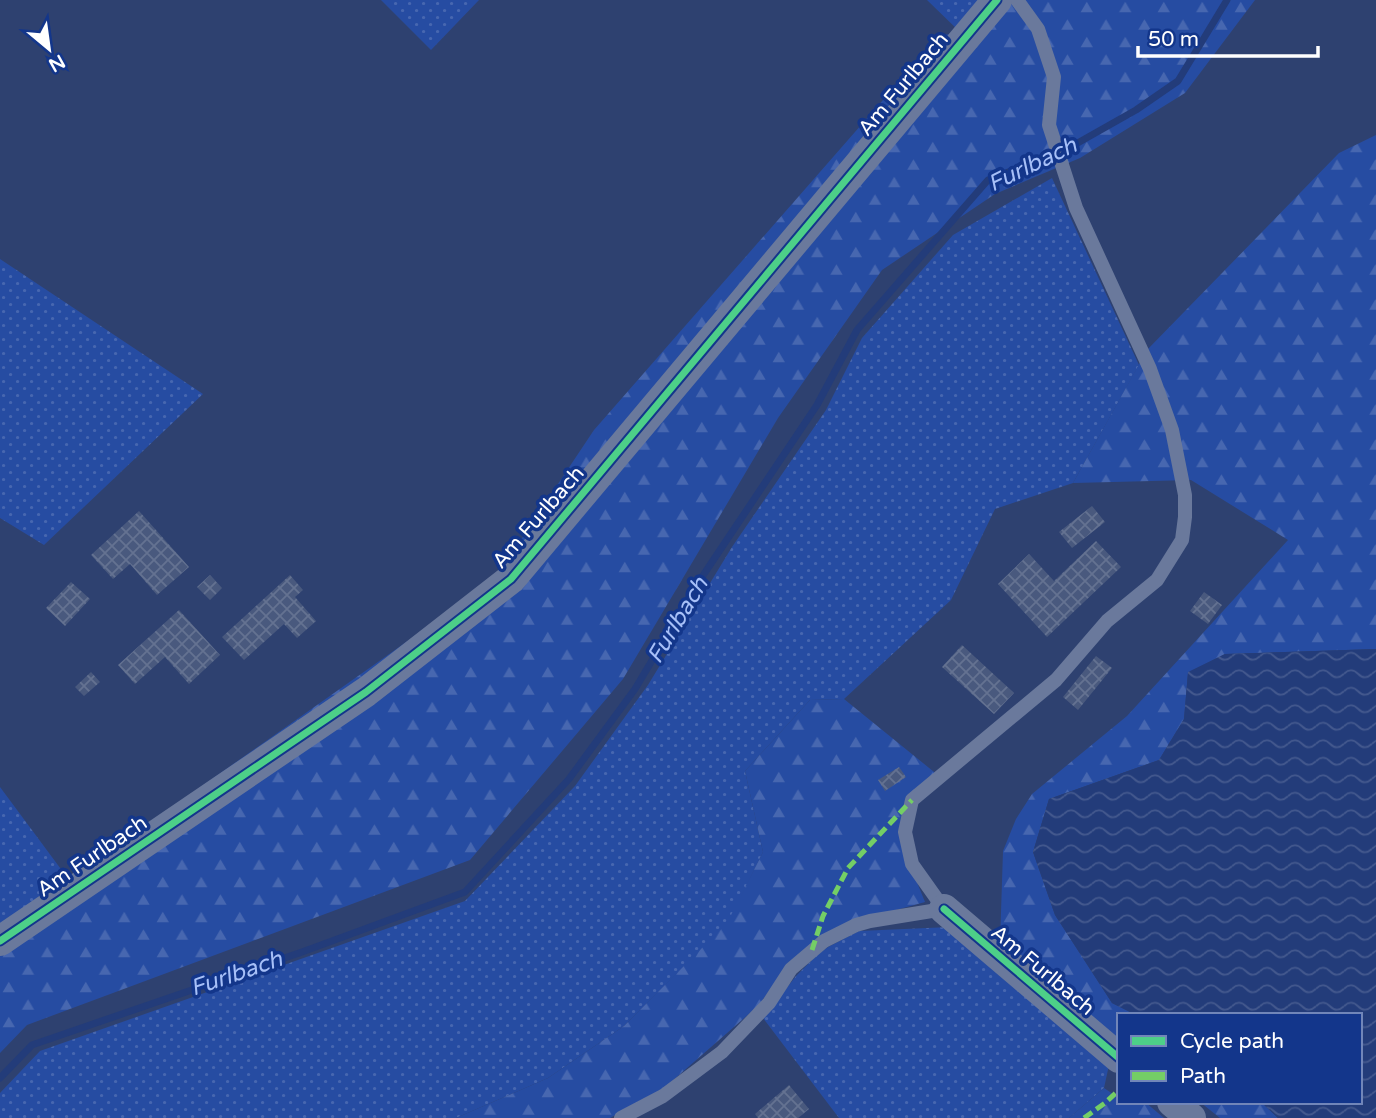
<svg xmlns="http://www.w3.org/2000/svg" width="1376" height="1118" font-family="'Varela Round',sans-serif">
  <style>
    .grass { fill: url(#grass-dots) }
    .forest { fill: url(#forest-firs) }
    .water { fill: url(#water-waves) }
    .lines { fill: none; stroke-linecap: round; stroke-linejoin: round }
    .stream { stroke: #233c7a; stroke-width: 7 }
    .building { fill: url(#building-cross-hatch) }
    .service { stroke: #6a799c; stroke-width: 14 }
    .minor { stroke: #6a799c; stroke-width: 30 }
    .quiet { stroke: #74ce65; stroke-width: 5; stroke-dasharray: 10 5; stroke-linecap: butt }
    .cycleway-casing { stroke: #13368b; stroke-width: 11 }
    .cycleway { stroke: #4dcf88; stroke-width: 7 }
    .labels { text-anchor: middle; stroke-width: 7; stroke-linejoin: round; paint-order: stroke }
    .street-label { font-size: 21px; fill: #fff; stroke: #13368b }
    .water-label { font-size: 23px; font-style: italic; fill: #a7c0f8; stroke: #13368b }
  </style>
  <defs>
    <pattern id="grass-dots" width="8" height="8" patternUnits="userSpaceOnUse" patternTransform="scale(1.75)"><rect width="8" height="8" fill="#264ca2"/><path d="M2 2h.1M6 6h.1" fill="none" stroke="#4767b0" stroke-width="1.8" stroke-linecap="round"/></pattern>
    <pattern id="forest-firs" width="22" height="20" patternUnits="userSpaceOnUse" patternTransform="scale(1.75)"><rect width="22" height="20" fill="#264ca2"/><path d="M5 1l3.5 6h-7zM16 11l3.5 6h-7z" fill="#4767b0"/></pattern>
    <pattern id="water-waves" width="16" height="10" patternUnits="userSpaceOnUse" patternTransform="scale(1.75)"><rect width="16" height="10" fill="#233c7a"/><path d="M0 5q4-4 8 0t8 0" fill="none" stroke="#44598e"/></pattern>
    <pattern id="building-cross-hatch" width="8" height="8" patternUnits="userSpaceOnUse" patternTransform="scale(1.75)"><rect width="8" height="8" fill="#49597e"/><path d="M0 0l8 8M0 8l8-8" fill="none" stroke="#647291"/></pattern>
  </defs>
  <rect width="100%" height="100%" fill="#2e4170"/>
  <path class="grass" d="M381,0H479L431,50Z
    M927,0H988L960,32Z
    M1052,178L1139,365L1073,483L995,509L951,600L844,699L810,700L745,771L763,852L728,923L624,1026L548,1078L456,1118H0V1093L40,1051L465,901L575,786L648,685L732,547L826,410L862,338L953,235Z
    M0,259L203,394L44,545L0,518Z
    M0,787L69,880L0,931Z
    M950,927L1109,1065L1104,1088L1069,1118H839L763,1018L796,976L817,955L828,947L859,931Z"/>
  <path class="forest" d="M988,0H1255L1185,93L1080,158L995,194L882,270L778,418L623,679L470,860L27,1025L0,1053V931L69,880L494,580L594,430L939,36L960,32Z
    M1376,135V649L1225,654L1188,673L1184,719L1159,760L1049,799L1033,852L1055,915L1112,1003L1136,1015H1119V1039L1000,944L1003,851L1016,819L1032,794L1127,716L1288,540L1191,480L1073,483L1147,350L1339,153Z
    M844,699L939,776L910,799V865L925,902L853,922L787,967L758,1006L663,1089L610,1118H456L548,1078L624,1026L727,923L763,852L745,771L810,700Z
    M1104,1088L1119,1098V1102L1128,1105L1145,1102L1164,1118H1069Z
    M1200,1102H1261L1278,1118H1220Z"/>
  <path class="water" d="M1376,649V1118H1278L1261,1102H1360V1015H1136L1112,1003L1055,915L1033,852L1049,799L1159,760L1184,719L1188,672L1225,654Z"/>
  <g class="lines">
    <path class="stream" d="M0,1078L32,1045L302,952L465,892L569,779L635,689L700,580L817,405L857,330L988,180L1067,149L1136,110L1178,81L1227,0"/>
  </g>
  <path class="building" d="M1092,506L1105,522L1072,548L1059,532Z
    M139,511L189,567L157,595L130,564L113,579L91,555Z
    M1096,541L1121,567L1047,637L998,584L1029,554L1054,581Z
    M210,575L222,588L210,600L197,587Z
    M290,575L303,590L295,597L316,621L297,638L284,624L244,660L222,637Z
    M71,582L90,599L65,626L46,608Z
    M1204,592L1222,605L1208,624L1190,611Z
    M179,610L220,655L189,684L165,657L135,684L118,665Z
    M962,645L1014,693L994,714L942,667Z
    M1096,656L1112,668L1078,710L1063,697Z
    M91,672L100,682L84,696L75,687Z
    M899,767L906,777L885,791L878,780Z
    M789,1085L809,1109L798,1118H758L755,1114Z"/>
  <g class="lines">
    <path class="service" d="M621,1118L663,1096L722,1052L769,1003L791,969L824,941L856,925L870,921L944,909L912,864L905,832L912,800L1056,680L1107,621L1157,580L1182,540L1185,517V495L1172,430L1150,369L1076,208L1049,125L1054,77L1038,29L1017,0"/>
    <path class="minor" d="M944,909L1119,1058
      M0,941L366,692L511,579L997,0
      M1172,1102L1191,1118"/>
    <path class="quiet" d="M812,950L823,916L848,868L912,800
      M1084,1118L1105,1103L1119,1090"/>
    <defs>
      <path id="cycleway" d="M944,909L1119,1058
        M0,941L366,692L511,579L997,0"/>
    </defs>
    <use href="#cycleway" class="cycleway-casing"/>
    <use href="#cycleway" class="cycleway"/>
  </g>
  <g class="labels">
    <g class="street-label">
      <text transform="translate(903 84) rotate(-50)" y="7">Am Furlbach</text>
      <text transform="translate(538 517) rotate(-49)" y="7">Am Furlbach</text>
      <text transform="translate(92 856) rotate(-34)" y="7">Am Furlbach</text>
      <text transform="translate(1043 970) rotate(40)" y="7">Am Furlbach</text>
    </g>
    <g class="water-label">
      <text transform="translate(1032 164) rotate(-26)" y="8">Furlbach</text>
      <text transform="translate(677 620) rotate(-59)" y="8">Furlbach</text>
      <text transform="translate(236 973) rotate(-19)" y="8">Furlbach</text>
    </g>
  </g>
  <rect x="1117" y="1013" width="245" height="91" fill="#13368b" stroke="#7186b9" stroke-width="2"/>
  <rect x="1131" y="1036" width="35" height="10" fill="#4dcf88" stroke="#7186b9" stroke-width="2"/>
  <text x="1180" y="1048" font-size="21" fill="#ffffff">Cycle path</text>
  <rect x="1131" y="1071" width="35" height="10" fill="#74ce65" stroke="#7186b9" stroke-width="2"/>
  <text x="1180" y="1083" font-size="21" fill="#ffffff">Path</text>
  <g transform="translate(49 49) rotate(151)" stroke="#13368b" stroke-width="5" paint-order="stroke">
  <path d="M0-5L12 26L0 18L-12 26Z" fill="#ffffff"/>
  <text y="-10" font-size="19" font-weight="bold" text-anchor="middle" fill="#ffffff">N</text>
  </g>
  <path d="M1138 46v10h180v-10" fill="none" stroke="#ffffff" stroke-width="3.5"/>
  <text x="1148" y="46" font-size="21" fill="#ffffff" stroke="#13368b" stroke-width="5" paint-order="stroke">50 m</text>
</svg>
